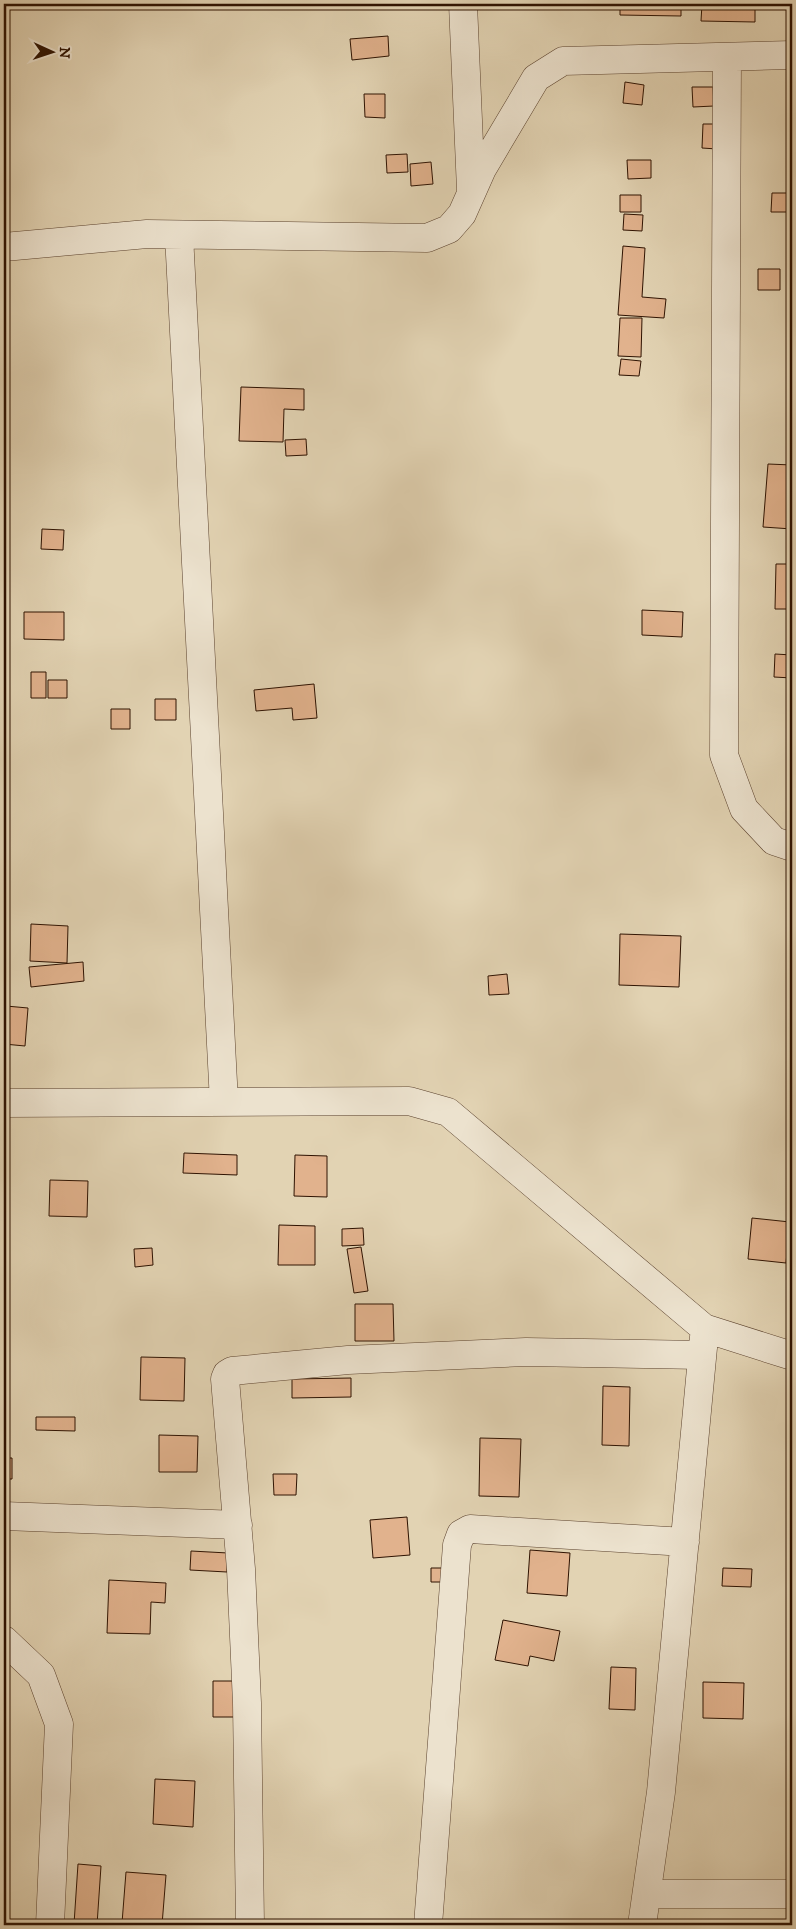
<svg xmlns="http://www.w3.org/2000/svg" width="796" height="1929" font-family="'IM FELL DW Pica',serif">
  <style>
    .building { fill: #e1b28d; stroke: #2e1201 }
    .lines { fill: none; stroke-linecap: round; stroke-linejoin: round }
    .minor-casing { stroke: #5b422e; stroke-width: 29 }
    .minor { stroke: #ece2ce; stroke-width: 28 }
  </style>
  <rect width="100%" height="100%" fill="#e2d3b3"/>
  <filter id="stains"><feTurbulence type="fractalNoise" baseFrequency=".004" numOctaves="4"/><feColorMatrix values="0 0 0 0 .2 0 0 0 0 .09 0 0 0 0 .02 0 0 0 .5 -.17"/></filter>
  <radialGradient id="worn" r=".72"><stop offset=".6" stop-color="#630" stop-opacity="0"/><stop offset="1" stop-color="#630" stop-opacity=".3"/></radialGradient>
  <path class="building" d="M620,4H681V16L620,15Z
    M702,4H755V22L701,21Z
    M388,36L389,56L352,60L350,39Z
    M625,82L644,85L642,105L623,103Z
    M692,87H713L714,106L693,107Z
    M364,94H385V118L365,117Z
    M703,124H718L717,149L702,148Z
    M407,154L408,172L387,173L386,155Z
    M627,160H651V178L628,179Z
    M431,162L433,184L411,186L410,164Z
    M772,193H790L789,212H771Z
    M620,195H641V212H620Z
    M624,214L643,215L642,231L623,230Z
    M623,246L645,248L642,297L666,299L664,318L618,315Z
    M758,269H780V290H758Z
    M620,318H642L641,357L618,356Z
    M621,359L641,361L639,376L619,375Z
    M241,387L304,389V410L284,409L283,442L239,441Z
    M306,439L307,455L286,456L285,440Z
    M768,464L792,465V529L763,527Z
    M42,529L64,530L63,550L41,549Z
    M776,564H792V609H775Z
    M642,610L683,612L682,637L642,635Z
    M24,612H64V640L24,639Z
    M775,654L792,655V678L774,677Z
    M31,672H46V698H31Z
    M48,680H67V698H48Z
    M314,684L317,718L293,720L292,708L256,711L254,690Z
    M155,699H176V720H155Z
    M111,709H130V729H111Z
    M31,924L68,926L67,963L30,961Z
    M620,934L681,936L679,987L619,985Z
    M83,962L84,981L31,987L29,967Z
    M507,974L509,994L489,995L488,976Z
    M6,1006L28,1008L25,1046L4,1044Z
    M184,1153L237,1155V1175L183,1173Z
    M295,1155L327,1156V1197L294,1196Z
    M50,1180L88,1181L87,1217L49,1216Z
    M752,1218L790,1222L786,1263L748,1259Z
    M279,1225L315,1226V1265H278Z
    M363,1228L364,1245L342,1246V1229Z
    M361,1247L368,1291L354,1293L347,1249Z
    M152,1248L153,1265L135,1267L134,1249Z
    M355,1304H393L394,1341H355Z
    M141,1357L185,1358L184,1401L140,1400Z
    M351,1378V1397L292,1398V1379Z
    M603,1386L630,1387L629,1446L602,1445Z
    M36,1417H75V1431L36,1430Z
    M159,1435L198,1436L197,1472H159Z
    M480,1438L521,1439L519,1497L479,1496Z
    M4,1458H12V1479H4Z
    M273,1474H297L296,1495H274Z
    M407,1517L410,1555L373,1558L370,1520Z
    M530,1550L570,1553L567,1596L527,1593Z
    M191,1551L228,1553L227,1572L190,1570Z
    M431,1568H452L451,1582H431Z
    M723,1568L752,1569L751,1587L722,1586Z
    M109,1580L166,1583L165,1603L151,1602L150,1634L107,1633Z
    M503,1620L560,1631L554,1661L530,1656L528,1666L495,1660Z
    M611,1667L636,1668L635,1710L609,1709Z
    M213,1681H235V1717H213Z
    M703,1682L744,1683L743,1719L703,1718Z
    M155,1779L195,1781L193,1827L153,1824Z
    M4,1839H7V1864H4Z
    M78,1864L101,1866L97,1925L74,1924Z
    M126,1872L166,1875L162,1925L122,1923Z"/>
  <g class="lines">
    <defs>
      <path id="minor" d="M463,4L471,190
        M727,57L724,755L744,809L774,841L792,847
        M179,235L224,1102
        M4,247L147,234L427,238L449,229L462,214L482,169L536,78L563,61L792,55
        M4,1103L409,1101L448,1112L704,1328L792,1356
        M4,1516L238,1525
        M4,1640L41,1675L59,1724L50,1925
        M647,1894H792
        M250,1925L247,1703L241,1569L225,1379L227,1374L232,1371L348,1360L526,1352L702,1355
        M428,1925L457,1545L461,1534L470,1529L685,1542
        M642,1925L661,1792L704,1337"/>
    </defs>
    <use href="#minor" class="minor-casing"/>
    <use href="#minor" class="minor"/>
  </g>
  <rect width="796" height="1929" fill="none" stroke="#e2d3b3" stroke-width="20"/>
  <rect x="5" y="5" width="786" height="1919" fill="none" stroke="#2e1201" stroke-width="2.5"/>
  <rect x="10" y="10" width="776" height="1909" fill="none" stroke="#2e1201"/>
  <g transform="translate(52 52) rotate(93)" stroke="#ece2ce" stroke-width="4" paint-order="stroke">
  <path d="M0-4L9 19L0 12L-9 19Z" fill="#2e1201"/>
  <text y="-8" font-size="14" font-weight="bold" text-anchor="middle" fill="#2e1201">N</text>
  </g>
  <rect width="100%" height="100%" filter="url(#stains)"/>
  <rect width="100%" height="100%" fill="url(#worn)"/>
</svg>
